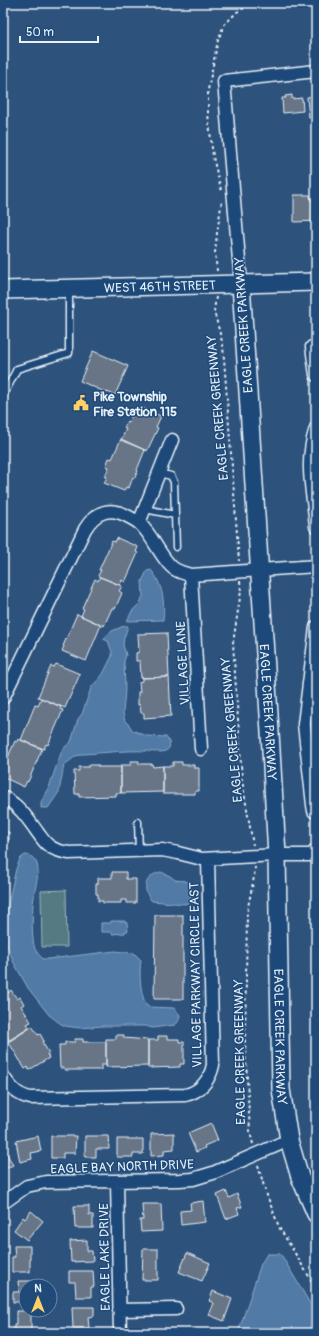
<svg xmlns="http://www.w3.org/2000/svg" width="319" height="1336" font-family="Pangolin,sans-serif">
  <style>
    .green { fill: #547a81; stroke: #9eb6bc }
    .water { fill: #517aa6; stroke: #8daac7 }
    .building { fill: #677486; stroke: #e8f1f8 }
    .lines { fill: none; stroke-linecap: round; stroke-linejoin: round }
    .lane-casing { stroke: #e8f1f8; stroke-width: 9 }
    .street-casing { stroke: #e8f1f8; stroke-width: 15 }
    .secondary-casing { stroke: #e8f1f8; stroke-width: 20 }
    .path { stroke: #e8f1f8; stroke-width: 2; stroke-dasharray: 3 3; stroke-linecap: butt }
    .lane { stroke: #1f4a7a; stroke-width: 6 }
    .street { stroke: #1f4a7a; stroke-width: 12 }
    .secondary { stroke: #1f4a7a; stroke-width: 17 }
    .labels { text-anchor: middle; stroke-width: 3; stroke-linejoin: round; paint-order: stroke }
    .street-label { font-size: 13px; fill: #e8f1f8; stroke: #1f4a7a }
    .poi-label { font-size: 13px; font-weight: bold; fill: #e8f1f8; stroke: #1f4a7a; text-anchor: start }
  </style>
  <rect width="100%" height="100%" fill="#2d527c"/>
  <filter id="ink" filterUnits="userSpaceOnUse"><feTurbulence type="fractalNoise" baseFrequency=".025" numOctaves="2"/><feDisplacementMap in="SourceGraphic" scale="8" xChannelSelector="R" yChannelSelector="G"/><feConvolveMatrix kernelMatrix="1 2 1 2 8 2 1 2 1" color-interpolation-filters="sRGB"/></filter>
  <g filter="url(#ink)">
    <path class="green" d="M66,890L67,947H42L41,891Z"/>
    <path class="water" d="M151,570C163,584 165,603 163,620L127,621L132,611L140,603L143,596L142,581L147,571Z
      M124,626H128L124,638L123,645L126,655L124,661L125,690L123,713L125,721L130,726L132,730L147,736L166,737C169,740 172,747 167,750C162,754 151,751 146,751C125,750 104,753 83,754L76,756L64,765L59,792L48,808H41V802L48,790L61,753L65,747L71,742L78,719L82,714L91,688L103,674L112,656V652L108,641L103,639L112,631Z
      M25,855C30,855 35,858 37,864C40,873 35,887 34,897C32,908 31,939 35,949C37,953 40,956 43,959H48L115,951L134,953L141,960C139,974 140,992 146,1005L149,1007L174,1008L180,1015C179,1020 179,1022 175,1025L152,1028L146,1026H103L80,1028L65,1026L61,1024L49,1015L28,988L14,963L7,945L5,933L8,904L16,869L20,859L22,857Z
      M161,872L170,876L175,880L186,881L189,883L194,895L189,900L188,903L184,904L152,901C141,890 145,875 161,872Z
      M111,921H125V922L127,923L128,931H125V933L112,934V932H101V923H111Z
      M267,1254H280L282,1256L312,1307C315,1317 312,1323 307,1333H238L261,1264Z"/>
    <path class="building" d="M292,95V99L302,98L303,111L283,113L282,98H286L285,96Z
      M316,96V117L309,118L307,97Z
      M294,195H310L311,201H314V210H316V221L294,222Z
      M93,351L128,366L115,395L107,392V393L80,381Z
      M140,407L161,416L156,427L158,428L147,451L121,440L126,429L124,428L127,421L129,422L134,410L138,412Z
      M121,439L145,450L137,470L138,471L135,478L133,477L129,488L126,487L124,491L104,483L107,477L105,476L109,467L106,466L109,458L112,459Z
      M117,538L138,547L136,552L138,553L125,582L122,580L120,585L98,576L101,570H99L112,541L115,542Z
      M100,577L122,586L119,591L122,593L115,609L112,608L104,626L81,616L84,609L82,608L95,579L98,581Z
      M77,614L101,625L86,661L62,651L64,646H63Z
      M167,633L169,677L141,678L140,661H136V653L139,652L138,634Z
      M56,664L80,674L65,708L38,697L51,666L54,667Z
      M169,677L171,716L144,718V713H141L140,705H138V692H140L139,682L142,681V678Z
      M316,685V718L312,717Z
      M41,698L61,707L60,709L63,710L48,745L46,744L44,749L21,740L35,705L38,706Z
      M18,739L42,749L28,782L27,781L24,787L3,777V773L7,765L5,764L15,741L17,742Z
      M131,761H139V764H152L153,767L163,766V792L121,793V765H131Z
      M173,762H182V765H194V768H199V791H195V794H163V766H173Z
      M89,765H98V767H121V793H116V796L79,797V794H75L74,771H79V767H89Z
      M3,817H6V832H9V840H6V859H3Z
      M112,872H126V879H136V903H126V900H121V903H103V901H98V894H96V884H98V878H112Z
      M155,915H183V999H154Z
      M5,988L8,993L11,990L17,999L20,997L24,1004L21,1006L31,1022L27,1024L30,1028L10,1041L3,1030V990Z
      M32,1026L38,1035L40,1034L44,1041L42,1042L49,1053L47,1054L49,1058L29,1070L28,1067L25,1069L8,1041Z
      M116,1035H124V1038L148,1040V1066L106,1067V1039H116Z
      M158,1036H167V1039H179V1042H184V1064H180V1067L148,1068V1040H158Z
      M75,1039H83V1042H106V1065H101V1070H65V1068H60L59,1045H65V1042H75Z
      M211,1123L218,1140L204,1146L205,1148L196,1152L188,1133Z
      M174,1133V1149L164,1150V1155L151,1156V1134Z
      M38,1136L41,1151L31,1153L32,1159L20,1162L16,1141Z
      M51,1136H76L75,1153H63V1158H51Z
      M85,1136H108L109,1149H96V1157H85Z
      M117,1139H143V1154H133V1157H117Z
      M4,1149L13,1165L3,1170V1150Z
      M226,1191L229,1198L237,1194L242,1207L237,1208L239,1214L226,1219L217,1195Z
      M203,1201L205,1222L181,1225L180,1211L191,1210L190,1203Z
      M142,1204H161L162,1231L141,1232L140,1220H143Z
      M74,1206H89V1215H93V1228H75Z
      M31,1211L43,1221L27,1240L14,1230L23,1217L25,1219Z
      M87,1240V1251H92L93,1261L71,1262L70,1241Z
      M14,1246H30V1272H12V1257H15Z
      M143,1249H158V1280H142Z
      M187,1253L210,1263L202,1281L179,1272Z
      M69,1271H93L94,1287H91V1297H76L75,1282H69Z
      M18,1281H41V1286H26V1302H13V1292H19Z
      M213,1291L232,1299L224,1321L209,1315L214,1303L209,1301Z
      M72,1307H94V1316L88,1317L89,1328H73Z
      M16,1311H31V1333H14V1325H16Z"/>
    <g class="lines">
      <defs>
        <path id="lane" d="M3,396L17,369L69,353V290
          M159,473L171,476L174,482L176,547
          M145,509L175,515
          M138,822L139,851"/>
        <path id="street" d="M241,284L224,81L316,71
          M312,347L316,375
          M316,428C304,464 313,491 316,527
          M139,523L172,440
          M191,575L201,749
          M316,627L304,724L313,805L314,811L316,812
          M3,698L85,529C96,511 111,506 129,517C133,519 137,521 140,524C152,535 158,552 169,564C174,571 183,573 191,575L316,566
          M3,797C19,805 28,819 38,833C41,837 44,842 48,845C54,850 62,852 69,853L162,850L178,853L202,859L277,855H313L316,849
          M3,1076C10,1087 17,1095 30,1098L185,1095C200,1092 210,1080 213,1065L208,859
          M117,1181L120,1333
          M3,1203L27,1186L46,1182L179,1180L193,1179L213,1173L289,1140
          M119,1310L176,1309"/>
        <g id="secondary">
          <path id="s1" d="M241,284L269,715L277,855L281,1089L289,1140L300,1177L316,1214"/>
          <path id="s2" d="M3,290L316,282"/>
        </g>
      </defs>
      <use href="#lane" class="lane-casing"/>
      <use href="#street" class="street-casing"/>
      <use href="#secondary" class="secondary-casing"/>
      <path class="path" d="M221,190L213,157L208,114V90L218,40L224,25L237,12L252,3
        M217,271L215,253L217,233L222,200
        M216,297L214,311L223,345L239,561
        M240,581L241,591L233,643L242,780L253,845
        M253,1144L250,1132L245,1042L247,914C249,898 254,883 255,867
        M258,1165L265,1190L279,1227L316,1288"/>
      <use href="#lane" class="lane"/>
      <use href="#street" class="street"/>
      <use href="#secondary" class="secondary"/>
    </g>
  </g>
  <defs>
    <symbol id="civic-bare" viewBox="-9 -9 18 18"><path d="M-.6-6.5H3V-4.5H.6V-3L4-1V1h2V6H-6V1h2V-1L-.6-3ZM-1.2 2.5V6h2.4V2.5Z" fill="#ffd166" stroke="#1f4a7a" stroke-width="2.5" paint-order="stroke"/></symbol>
  </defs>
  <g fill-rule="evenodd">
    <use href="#civic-bare" x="70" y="392" width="22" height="22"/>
  </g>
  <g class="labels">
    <g class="street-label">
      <text dy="5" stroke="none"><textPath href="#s2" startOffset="157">WEST 46TH STREET</textPath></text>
      <text transform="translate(243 325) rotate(-94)" y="5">EAGLE CREEK PARKWAY</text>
      <text transform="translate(217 408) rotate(-95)" y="5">EAGLE CREEK GREENWAY</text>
      <text transform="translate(182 663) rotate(-93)" y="5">VILLAGE LANE</text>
      <text dy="5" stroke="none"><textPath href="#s1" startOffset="429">EAGLE CREEK PARKWAY</textPath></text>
      <text transform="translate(231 730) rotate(-95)" y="5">EAGLE CREEK GREENWAY</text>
      <text transform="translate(195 975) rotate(-91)" y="5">VILLAGE PARKWAY CIRCLE EAST</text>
      <text dy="5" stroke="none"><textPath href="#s1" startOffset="754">EAGLE CREEK PARKWAY</textPath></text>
      <text transform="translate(239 1052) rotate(-91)" y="5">EAGLE CREEK GREENWAY</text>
      <text transform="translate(122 1166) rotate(-2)" y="5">EAGLE BAY NORTH DRIVE</text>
      <text transform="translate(104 1257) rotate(-91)" y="5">EAGLE LAKE DRIVE</text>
    </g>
    <g class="poi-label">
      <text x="93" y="401">Pike Township<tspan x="93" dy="15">Fire Station 115</tspan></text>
    </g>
  </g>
  <rect width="319" height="1336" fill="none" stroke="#1f4a7a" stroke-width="16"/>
  <rect x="8" y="8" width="303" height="1320" fill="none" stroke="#e8f1f8" stroke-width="1.5" filter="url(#ink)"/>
  <g transform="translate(38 1298)"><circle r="19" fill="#1f4a7a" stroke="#6f8dac"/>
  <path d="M0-3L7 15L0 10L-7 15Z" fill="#ffd166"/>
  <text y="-6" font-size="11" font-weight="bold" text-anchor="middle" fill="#e8f1f8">N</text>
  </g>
  <path d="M20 36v6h78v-6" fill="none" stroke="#e8f1f8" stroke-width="2"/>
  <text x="26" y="36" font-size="12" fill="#e8f1f8" stroke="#1f4a7a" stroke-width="3" paint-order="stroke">50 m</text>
</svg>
